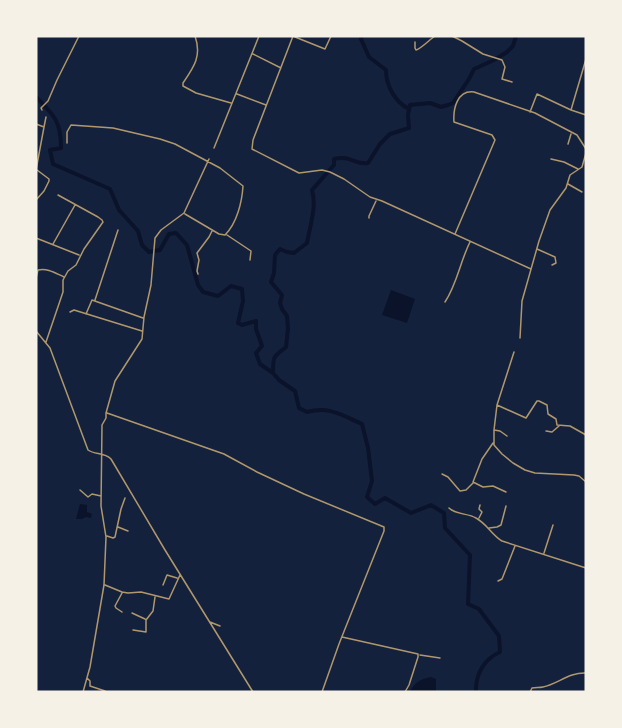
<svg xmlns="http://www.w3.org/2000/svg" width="622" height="728" font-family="'Roboto Serif',serif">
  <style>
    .water { fill: #0b132b }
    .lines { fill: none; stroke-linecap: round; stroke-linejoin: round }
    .river { stroke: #0b132b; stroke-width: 4 }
    .minor { stroke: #b1986c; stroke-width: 1.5 }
  </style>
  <rect width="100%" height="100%" fill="#14213d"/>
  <path class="water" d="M391,290L415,299L407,323L382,315Z
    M80,504L87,505V512L92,514L91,518L86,517L82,519H76Z
    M431,677L436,679V692H410C414,682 421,679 431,677Z"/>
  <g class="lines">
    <path class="river" d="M362,36L361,39L369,57L386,70C386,86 395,102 409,109
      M36,97C54,115 61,121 61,148L50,150L53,164L110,189L119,210L138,231L142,245L149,252L160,250L169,234L176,233L187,245L198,285L203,292L218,296L231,286L242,289L243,301L238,323L242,325L256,321V329L262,346L256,353L260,364L273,373L279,380L295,391L299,408L307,412C329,406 342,415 362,424L368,448L372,481L367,497L375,504L385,498L411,513L431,505L444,513L445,528L470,555L468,604L479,609L499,636L500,652C484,659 475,675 476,692
      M273,373C273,356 273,357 286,347L288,329L287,316L282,309L280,303L282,295L271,282L274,273L275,255L280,249L287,252L294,253L307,243C310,225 317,207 312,190L334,165V159C351,155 355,165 368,163L380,144L390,134L409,128L408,115L410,105L430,103L441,107L448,105L453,103L469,79L474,69L494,60L507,52L513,46L516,36"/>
    <path class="minor" d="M195,36C202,56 194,67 183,83V86L196,93L231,103
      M293,36L253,140L252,149L299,173L322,170L330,172L344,179L370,197L382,201L531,269
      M452,36L462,41L483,54L502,60L505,67L502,79L512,82
      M295,37L325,49L331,36
      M415,42V48L416,50C422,48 429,40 435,36
      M253,54L281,68
      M237,94L266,105
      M42,110L41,108L48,101L57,80L79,36
      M571,110L586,59
      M530,112L537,94L571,110L586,115
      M36,124L44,127L46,117
      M67,143V132L71,125L113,128L160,139L175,144L220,168L243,186C242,202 237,223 225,235L219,234L185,214
      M568,144L571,134
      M214,148L259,36
      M551,159L564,162L578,169
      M36,170L44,127
      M568,184L582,192
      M36,200L44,191L49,181V179L37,170
      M369,218V216L376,201
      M455,234L495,140L492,135L454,122C453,109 457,90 474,92L535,113L577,135L586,149
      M227,235L251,251L250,260
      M36,238L79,255
      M53,244L75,205
      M537,249L555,257L556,263L552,265
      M198,274L197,271L199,260L197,253L209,237L212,231
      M36,278L38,270C48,268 55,273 64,277
      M95,300L118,230
      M445,302C457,284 460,262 470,242
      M70,312L74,310L142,331
      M86,314L92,300L143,318
      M36,331L50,348L88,450C95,455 104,452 111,459L165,550L253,692
      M520,338L522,301L539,241L550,210L566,188L570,175L582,167L586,153
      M46,342L63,292V280L68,271L76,265L84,249L103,222L102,220L98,217L58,195
      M514,352L497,405L494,430V445L502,454L513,463L525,470L535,473L574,475L579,476L586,482
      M497,405L526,418L537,401H539L547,405L548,414L556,419L557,425L570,426L586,435
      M107,413L224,454L257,472L304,494L384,527V531L339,644L322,692
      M494,430L500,431L507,436
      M546,431L552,432L559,426
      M493,443L482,459L473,482L483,487L493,486L506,492
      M442,474L448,477L460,491L466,490L473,483
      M80,490L88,497L92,494L101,496
      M449,508C456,515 468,513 476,518C487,524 492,535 502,541L586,568
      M479,518L482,512L479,509L480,505
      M118,527L128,531
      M489,528L497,527L501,525L506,506
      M107,536L113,538L115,537L121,509L125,498
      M544,553L553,525
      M498,581L502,579L515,546
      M105,585L122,592L128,593L141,592L169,599L180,575
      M163,585L167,575L177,578
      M122,593L115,606L116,608L122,612
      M132,613L145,619
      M210,622L220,626
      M133,630L146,632V620L153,611L155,597
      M342,637L418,654V657L409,685L405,692
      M420,655L440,658
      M87,678L90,681V686L105,691
      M83,692L90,667L104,585L106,537L101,506L102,425L106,418V413L115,381L142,339L144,317L151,285L155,238L161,230L184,213L209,159
      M530,692L532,688C536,687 539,688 543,687C558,684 569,672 586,673"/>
  </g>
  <rect width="622" height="728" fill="none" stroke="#f6f1e7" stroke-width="75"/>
</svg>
